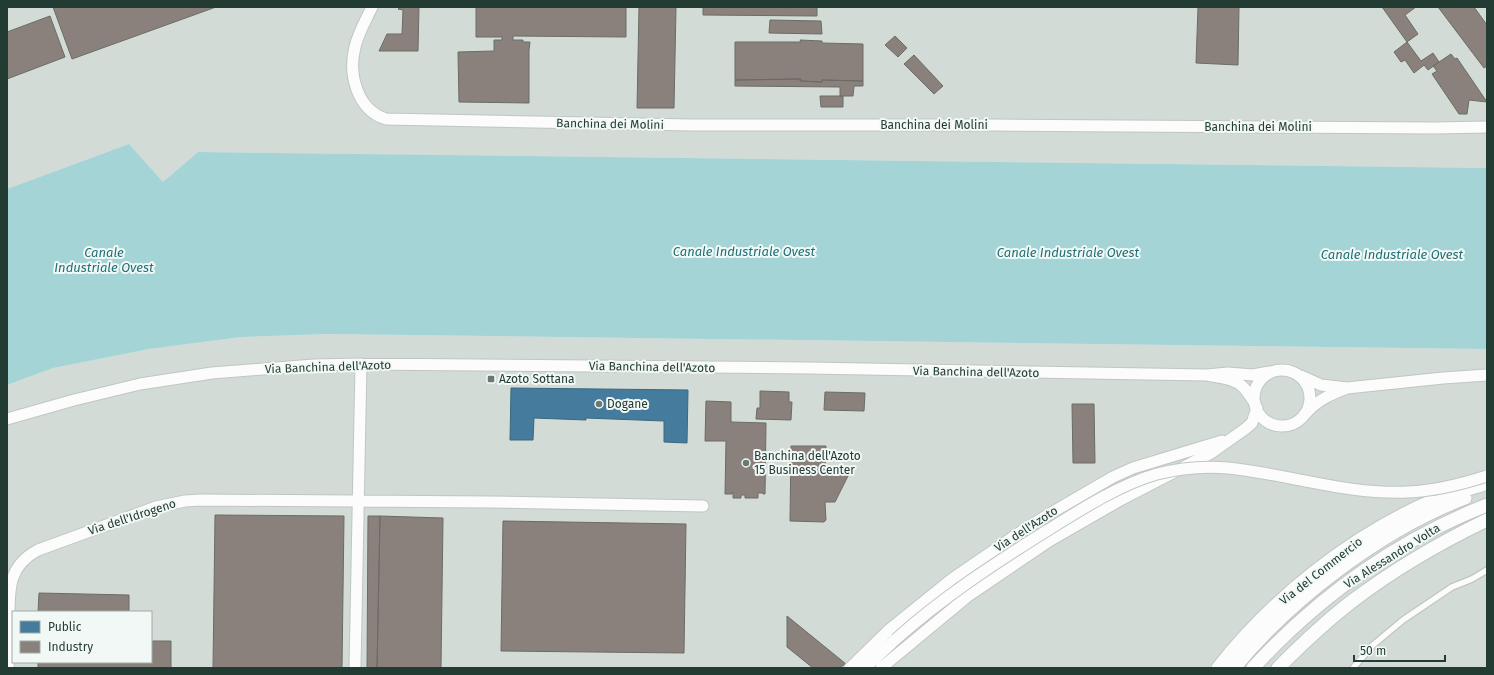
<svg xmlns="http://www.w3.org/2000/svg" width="1494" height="675" font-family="'Fira Sans',sans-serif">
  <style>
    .built { fill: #d2dbd6; fill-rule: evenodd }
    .water { fill: #a5d4d7 }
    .public { fill: #457b9d; stroke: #3a687d }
    .industry { fill: #8a817c; stroke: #6b6c66 }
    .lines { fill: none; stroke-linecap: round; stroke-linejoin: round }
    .service-casing { stroke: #c1c6c3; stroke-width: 8 }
    .minor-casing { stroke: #c1c6c3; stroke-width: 13 }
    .tertiary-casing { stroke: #c1c6c3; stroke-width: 15 }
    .service { stroke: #fbfcfb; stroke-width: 5.5 }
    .minor { stroke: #fbfcfb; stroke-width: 11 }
    .tertiary { stroke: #fbfcfb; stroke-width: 13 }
    .minor-bridge-casing { stroke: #c1c6c3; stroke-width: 13; stroke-linecap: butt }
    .minor-bridge { stroke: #fbfcfb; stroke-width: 11 }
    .poi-dot { fill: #667972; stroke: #f2f8f5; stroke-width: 1.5 }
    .labels { text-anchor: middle; stroke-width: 4; stroke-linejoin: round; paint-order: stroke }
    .street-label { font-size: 12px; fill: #223c33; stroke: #f2f8f5 }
    .poi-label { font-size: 12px; fill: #223c33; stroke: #f2f8f5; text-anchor: start }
    .water-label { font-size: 13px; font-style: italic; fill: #1d7077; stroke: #f2f8f5 }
  </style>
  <rect width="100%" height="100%" fill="#e4e9e6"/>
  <path class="built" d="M7,7H1487V168L198,152L163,182L129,144L7,189Z
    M328,334L1487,349V668H7V385L53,368L149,349L241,337ZM13,612H151V662H13Z"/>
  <path class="water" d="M129,144L163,182L198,152L1487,168V349L328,334L241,337L149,349L53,368L7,385V189Z"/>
  <path class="public" d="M511,388L688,390L687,443L664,442V421L586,418V420L534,418L533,440H510Z"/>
  <path class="industry" d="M53,7H216L72,59Z
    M400,7H419L418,51H379L387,34H402L403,10L398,9Z
    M476,7H626V37L513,36V40H523V42H530L529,50V103L459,102L458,52L494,51V40H502V37H476Z
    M639,7H676L674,108H637Z
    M703,7H817V16L703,15Z
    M1198,7H1239L1238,65L1196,63Z
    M1382,7H1416L1405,15L1418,34L1407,42Z
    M1438,7H1474L1487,25V66L1484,68Z
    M50,16L65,57L7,79V32Z
    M770,20L821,21L822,34L769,33Z
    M895,36L907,48L898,57L885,45Z
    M800,40L822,41V43L863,44V81L822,80V82L800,81L801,79L735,80V42H801Z
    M1407,42L1421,61L1433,53L1439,62L1428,70L1424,65L1414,73L1405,60L1401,62L1394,52Z
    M1451,54L1455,59L1457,58L1487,102L1469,100L1467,114H1459L1432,74L1437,71L1433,66Z
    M914,55L943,86L934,94L904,64Z
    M801,79L800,81L822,82V80L863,81V86H854L853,96H840V87L735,86V80Z
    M820,96H843V107H821Z
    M760,391L789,392V402H792L791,420L756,419L757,408H760Z
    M825,392L865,393L864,411L824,410Z
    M706,401L731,402V422L766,423L765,494H763V493H758V498H745V495H741V498H733V492H732V494H725L726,441H705Z
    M1072,404H1094L1095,463H1073Z
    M791,446H826L825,468H852L835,502H825L826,520L824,522L790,521Z
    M215,515L344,516L342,668H213Z
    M368,516H380L377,668H367Z
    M380,516L443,518L441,668H377Z
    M503,521L686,524L684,653L501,651Z
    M39,593L129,595V612H38Z
    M787,616L846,664L838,668H813L787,647Z
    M151,641H171V668H38V662H151Z"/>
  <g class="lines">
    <defs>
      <path id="service" d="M1353,668L1373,645L1403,620L1452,587L1472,579L1487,570"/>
      <path id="minor" d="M372,7C366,20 358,33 355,47C348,74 357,110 386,119L692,125H992L1435,128L1487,127
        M1254 398a28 28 0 1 1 56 0a28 28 0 1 1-56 0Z
        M1301,376L1321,385L1347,388C1331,394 1318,400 1307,412
        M1347,388L1443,378L1487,375
        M1255,403C1251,398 1248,392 1243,387C1234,378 1219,378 1207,375L1228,373L1253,375L1269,372
        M7,419L74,400L140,384L212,373L314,365L361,364L809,368L1207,375
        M8,668C9,652 9,635 9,619C9,589 8,566 38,550L156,507L185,501L200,500L491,502L703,506
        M355,668L361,364
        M850,668L890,629L952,579L1022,531L1051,513L1113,477L1133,468L1222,441
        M865,668L896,639
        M881,668L968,596L1049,541L1122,499L1211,453L1245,429L1252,423L1257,408"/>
      <path id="tertiary" d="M1218,668C1273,598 1351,536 1432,501C1450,494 1469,489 1487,483
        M1234,668C1291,599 1381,530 1465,498
        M1253,668C1319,596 1396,541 1487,505
        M1278,668C1301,645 1325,622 1351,602C1393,570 1439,543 1487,520"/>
    </defs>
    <use href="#service" class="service-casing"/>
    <use href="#minor" class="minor-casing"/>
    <use href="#tertiary" class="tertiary-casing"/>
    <use href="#service" class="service"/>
    <use href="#minor" class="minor"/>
    <use href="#tertiary" class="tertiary"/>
    <defs>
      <path id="minor-bridge" d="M896,639C943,597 995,563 1048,530C1080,510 1121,484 1157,474C1180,468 1205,466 1228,468C1288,474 1347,495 1408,492C1434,491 1462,484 1487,476"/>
    </defs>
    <use href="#minor-bridge" class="minor-bridge-casing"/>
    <use href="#minor-bridge" class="minor-bridge"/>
  </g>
  <g class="poi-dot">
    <rect x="487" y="375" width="8" height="8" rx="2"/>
    <circle cx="599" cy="404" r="4"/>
    <circle cx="746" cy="463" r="4"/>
  </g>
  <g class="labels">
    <g class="street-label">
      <text transform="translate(610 124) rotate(1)" y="4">Banchina dei Molini</text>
      <text x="934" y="129">Banchina dei Molini</text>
      <text x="1258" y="131">Banchina dei Molini</text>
      <text transform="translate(328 367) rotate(-2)" y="4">Via Banchina dell'Azoto</text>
      <text transform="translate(652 367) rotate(1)" y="4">Via Banchina dell'Azoto</text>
      <text transform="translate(976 372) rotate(1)" y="4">Via Banchina dell'Azoto</text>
      <text transform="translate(132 517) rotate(-18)" y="4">Via dell'Idrogeno</text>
      <text transform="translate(1026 529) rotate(-33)" y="4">Via dell'Azoto</text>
      <text transform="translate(1392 556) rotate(-32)" y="4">Via Alessandro Volta</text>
      <text transform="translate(1321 571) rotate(-38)" y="4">Via del Commercio</text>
    </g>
    <g class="poi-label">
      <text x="499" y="383">Azoto Sottana</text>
      <text x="607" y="408">Dogane</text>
      <text x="754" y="460">Banchina dell'Azoto<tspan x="754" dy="14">15 Business Center</tspan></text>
    </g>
    <g class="water-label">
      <text x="744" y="256">Canale Industriale Ovest</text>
      <text x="104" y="257">Canale<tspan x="104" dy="15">Industriale Ovest</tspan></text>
      <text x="1068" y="257">Canale Industriale Ovest</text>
      <text x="1392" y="259">Canale Industriale Ovest</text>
    </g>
  </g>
  <rect width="1494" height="675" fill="none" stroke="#223c33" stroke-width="16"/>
  <rect x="12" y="611" width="140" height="52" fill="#f2f8f5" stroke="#9fada7"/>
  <rect x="20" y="621" width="20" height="12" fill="#457b9d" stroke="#9fada7"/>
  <text x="48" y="631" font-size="12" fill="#223c33">Public</text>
  <rect x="20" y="641" width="20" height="12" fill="#8a817c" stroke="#9fada7"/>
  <text x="48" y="651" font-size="12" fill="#223c33">Industry</text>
  <path d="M1354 655v6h91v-6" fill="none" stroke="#223c33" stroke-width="2"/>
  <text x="1360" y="655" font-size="12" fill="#223c33" stroke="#f2f8f5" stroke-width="3" paint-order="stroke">50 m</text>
</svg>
